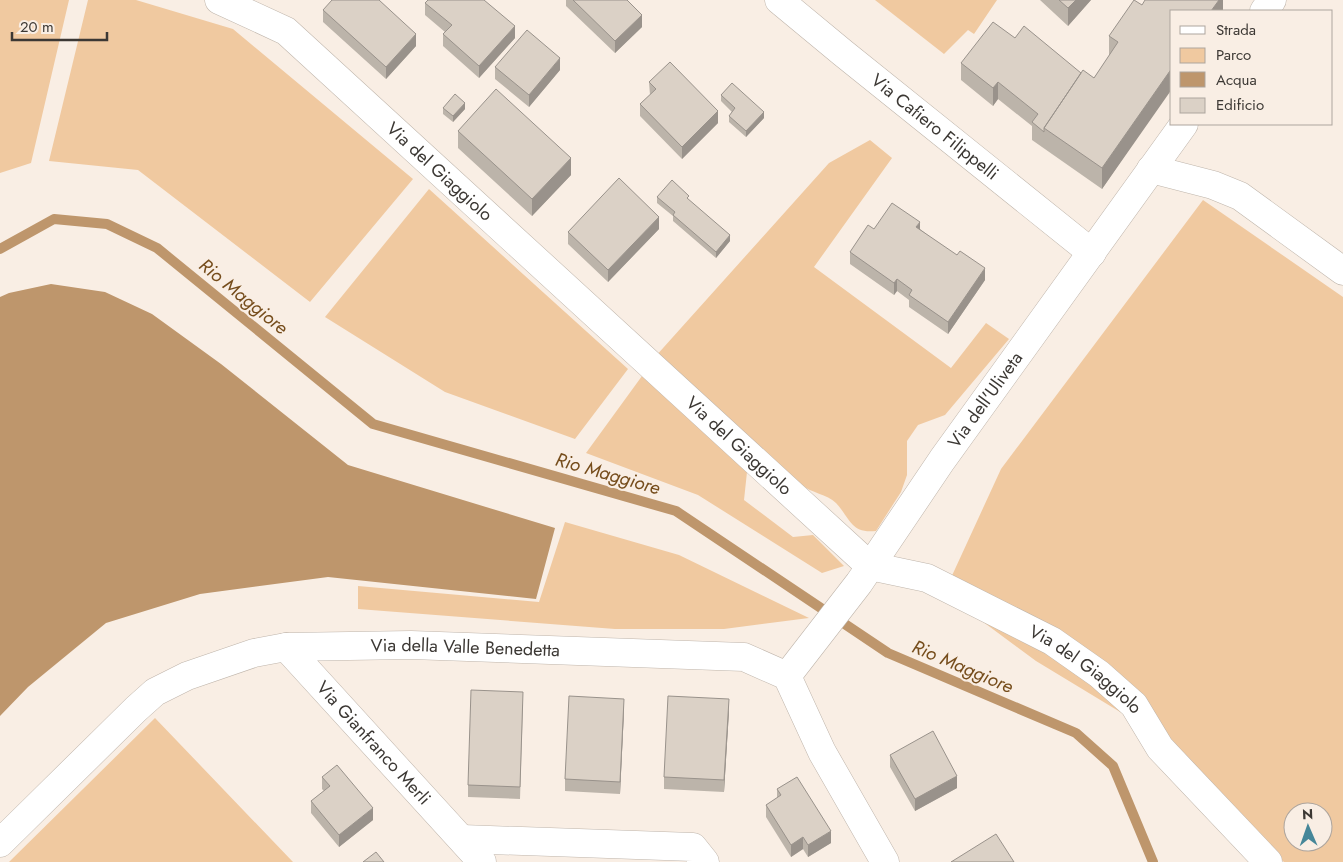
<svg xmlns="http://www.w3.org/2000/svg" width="1343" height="862" font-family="Jost,sans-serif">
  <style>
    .green { fill: #f0c9a0; fill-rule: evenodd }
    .water { fill: #be966c }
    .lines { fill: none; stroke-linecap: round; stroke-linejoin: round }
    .stream { stroke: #be966c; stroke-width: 10 }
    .minor-casing { stroke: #bfb5ab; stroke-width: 29 }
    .minor { stroke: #fff; stroke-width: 28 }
    .wall { fill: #bcb4aa }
    .shaded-wall { fill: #99928b }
    .building { fill: #dbd1c6; stroke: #99928b }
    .labels { text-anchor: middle; stroke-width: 4; stroke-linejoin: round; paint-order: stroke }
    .street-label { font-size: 18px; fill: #3c3834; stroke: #f9eee4 }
    .water-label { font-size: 19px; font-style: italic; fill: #764d1c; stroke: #f9eee4 }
  </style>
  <rect width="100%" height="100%" fill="#f9eee4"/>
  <path class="green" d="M0,0H69L31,163L0,173Z
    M88,0H136L233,29L413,179L310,302L138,170L49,161Z
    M875,0H997L974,34L968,30L944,54Z
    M870,140L892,158L814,267L951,368L986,323L1009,339L945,415L918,425L907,441V475L901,492L876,531C851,534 850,518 836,503C827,494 811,493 802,485C752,444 704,400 655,357L829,163Z
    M429,189L628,369L575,439L445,392L325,317Z
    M1203,200L1343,297V862H1284L1135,721L1036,661L944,593L1001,469ZM1293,812H1323V842H1293Z
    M642,376L747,472L744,500L793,537L813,535L844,566L822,573L698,495L586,453Z
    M565,522L679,555L809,618L724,629H615L358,609V586L539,602Z
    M155,718L293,862H9Z"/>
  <path class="water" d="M51,284L105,292L152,314L221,364L348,465L555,528L536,599L328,577L200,594L106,623L28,687L0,716V297L9,293Z"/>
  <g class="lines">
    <path class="stream" d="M0,249L54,219L107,224L157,248L373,424L676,511L888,653L1076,733L1113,766L1153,862"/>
    <defs>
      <g id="minor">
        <path id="s1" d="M219,0L286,31L870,566L927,578L1052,641L1099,674L1134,705L1160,748L1268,862"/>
        <path id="s2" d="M779,0L843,53L1092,253"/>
        <path d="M1264,11L1272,0"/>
        <path d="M1151,169L1213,185L1240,196L1343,271"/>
        <path id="s3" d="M286,647L482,862"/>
        <path id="s4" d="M787,676L859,583L942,460L1184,124"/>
        <path d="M462,839L693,847L705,862"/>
        <path id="s5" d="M0,843L136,709L155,692L187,676L254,653L286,647L411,645L744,657L787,676L822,752L885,862"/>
      </g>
    </defs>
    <use href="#minor" class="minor-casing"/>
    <use href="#minor" class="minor"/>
  </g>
  <path class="wall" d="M566,0H627L642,27L615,53L566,6Z
    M1040,0H1091L1068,26Z
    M1223,0V11L1102,189L1032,140V126L998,99L993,106L961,80V63L1015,38L1081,73L1094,78L1109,56V36L1142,5Z
    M425,3L515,38L479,78L443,46V34L445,32L425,15Z
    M323,10L416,46L386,79L323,22Z
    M495,67L560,70L529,107L495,79Z
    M649,82L718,123L682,159L640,116V104L650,95Z
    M721,95L764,118L746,137L729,122V116L732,112L721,101Z
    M443,108L465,109L453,122L443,114Z
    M458,131L571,175L532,216L458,148Z
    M657,197L689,200L730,241L716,258L673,221V216L657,203Z
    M659,229L608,282L568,244V232Z
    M874,229H920L985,280L948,334L909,307V300L897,291L894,295L850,264V252Z
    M523,704L520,799L468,797V785Z
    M624,711L620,794L565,791V779Z
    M729,711L724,792L664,789V777Z
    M890,755L957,788L915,811L890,767Z
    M322,777L373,820L339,847L311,813V801L324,791L322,789Z
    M777,789L831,843L808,857L803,849L791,857L766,817V805L777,798Z"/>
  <path class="shaded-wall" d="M1076,0H1091L1068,26V8Z
    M1219,0H1223V11H1211Z
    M642,15V27L615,53V41Z
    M515,26V38L479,78V66Z
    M416,34V46L386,79V67Z
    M560,58V70L529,107V95Z
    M1172,68V89L1102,189V168Z
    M998,82V99L993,106V88Z
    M465,103V109L453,122V116Z
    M718,111V123L682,159V147Z
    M764,112V118L746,137V131Z
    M571,158V175L532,216V199Z
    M659,217V229L608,282V270Z
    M920,222V234L916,227Z
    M730,235V241L716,258V252Z
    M985,268V280L948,334V322Z
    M897,279V291L894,295V283Z
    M624,699V711L620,794V782Z
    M729,699V711L724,792V780Z
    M957,776V788L915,811V799Z
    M373,808V820L339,847V835Z
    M831,831V843L808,857V845Z
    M803,837V849L791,857V845Z"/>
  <path class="building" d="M332,0H379L416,34L386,67L323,10Z
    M428,0H484L515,26L479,66L443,34L452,25L425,3Z
    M573,0H627L642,15L615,41Z
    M1059,0H1076L1068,8Z
    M1134,0L1142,5L1145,0H1219L1211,11H1172V68L1102,168L1044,128L1083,70L1094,78L1118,42L1109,36Z
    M993,22L1015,38L1024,26L1081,73L1044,128V132L1032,122L1038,114L998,82L993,88L961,63Z
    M527,30L560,58L529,95L495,67Z
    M670,62L718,111L682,147L640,104L656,89L649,82Z
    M732,83L764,112L746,131L729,116L735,108L721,95Z
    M496,89L571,158L532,199L458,131Z
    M455,94L465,103L453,116L443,108Z
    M619,178L659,217L608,270L568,232Z
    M672,180L689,196L687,198L730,235L716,252L673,215L675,212L657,197Z
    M892,203L920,222L916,227L957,255L960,251L985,268L948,322L909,295L912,290L897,279L894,283L850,252L868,225L874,229Z
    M471,690L523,692L520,787L468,785Z
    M569,696L624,699L620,782L565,779Z
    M668,696L729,699L724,780L664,777Z
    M933,731L957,776L915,799L890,755Z
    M337,765L373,808L339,835L311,801L330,786L322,777Z
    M797,777L831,831L808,845L803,837L791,845L766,805L781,795L777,789Z
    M996,834L1014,862H951Z
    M376,852L384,862H363Z"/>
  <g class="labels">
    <g class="street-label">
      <text dy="6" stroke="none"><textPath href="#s2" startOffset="201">Via Cafiero Filippelli</textPath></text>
      <text dy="6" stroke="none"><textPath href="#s1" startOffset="282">Via del Giaggiolo</textPath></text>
      <text dy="6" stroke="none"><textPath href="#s4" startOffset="340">Via dell'Uliveta</textPath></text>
      <text dy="6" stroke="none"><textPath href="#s1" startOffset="688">Via del Giaggiolo</textPath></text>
      <text dy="6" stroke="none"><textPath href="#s5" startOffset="535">Via della Valle Benedetta</textPath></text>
      <text dy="6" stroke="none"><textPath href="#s1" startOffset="1108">Via del Giaggiolo</textPath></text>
      <text dy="6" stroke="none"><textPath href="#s3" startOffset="130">Via Gianfranco Merli</textPath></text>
    </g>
    <g class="water-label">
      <text transform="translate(244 296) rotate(39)" y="7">Rio Maggiore</text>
      <text transform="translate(608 473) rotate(16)" y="7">Rio Maggiore</text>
      <text transform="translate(963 666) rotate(23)" y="7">Rio Maggiore</text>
    </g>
  </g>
  <rect x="1170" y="10" width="162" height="115" fill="#f9eee4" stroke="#ada59e"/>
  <rect x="1180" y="26" width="25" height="8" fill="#ffffff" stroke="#ada59e"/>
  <text x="1216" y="35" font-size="15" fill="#3c3834">Strada</text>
  <rect x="1180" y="48" width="25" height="15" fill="#f0c9a0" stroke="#ada59e"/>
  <text x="1216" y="60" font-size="15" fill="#3c3834">Parco</text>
  <rect x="1180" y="72" width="25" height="15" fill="#be966c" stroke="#ada59e"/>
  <text x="1216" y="85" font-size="15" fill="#3c3834">Acqua</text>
  <rect x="1180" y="98" width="25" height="15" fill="#dbd1c6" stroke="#ada59e"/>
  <text x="1216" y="110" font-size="15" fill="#3c3834">Edificio</text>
  <g transform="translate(1308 827) rotate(358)"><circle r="24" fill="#f9eee4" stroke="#ada59e"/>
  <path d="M0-4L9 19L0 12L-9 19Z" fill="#468799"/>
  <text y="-8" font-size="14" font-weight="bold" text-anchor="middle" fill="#3c3834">N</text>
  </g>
  <path d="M12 32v8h95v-8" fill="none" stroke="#3c3834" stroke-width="2.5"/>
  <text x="20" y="32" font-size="15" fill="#3c3834" stroke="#f9eee4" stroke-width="4" paint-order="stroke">20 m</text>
</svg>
